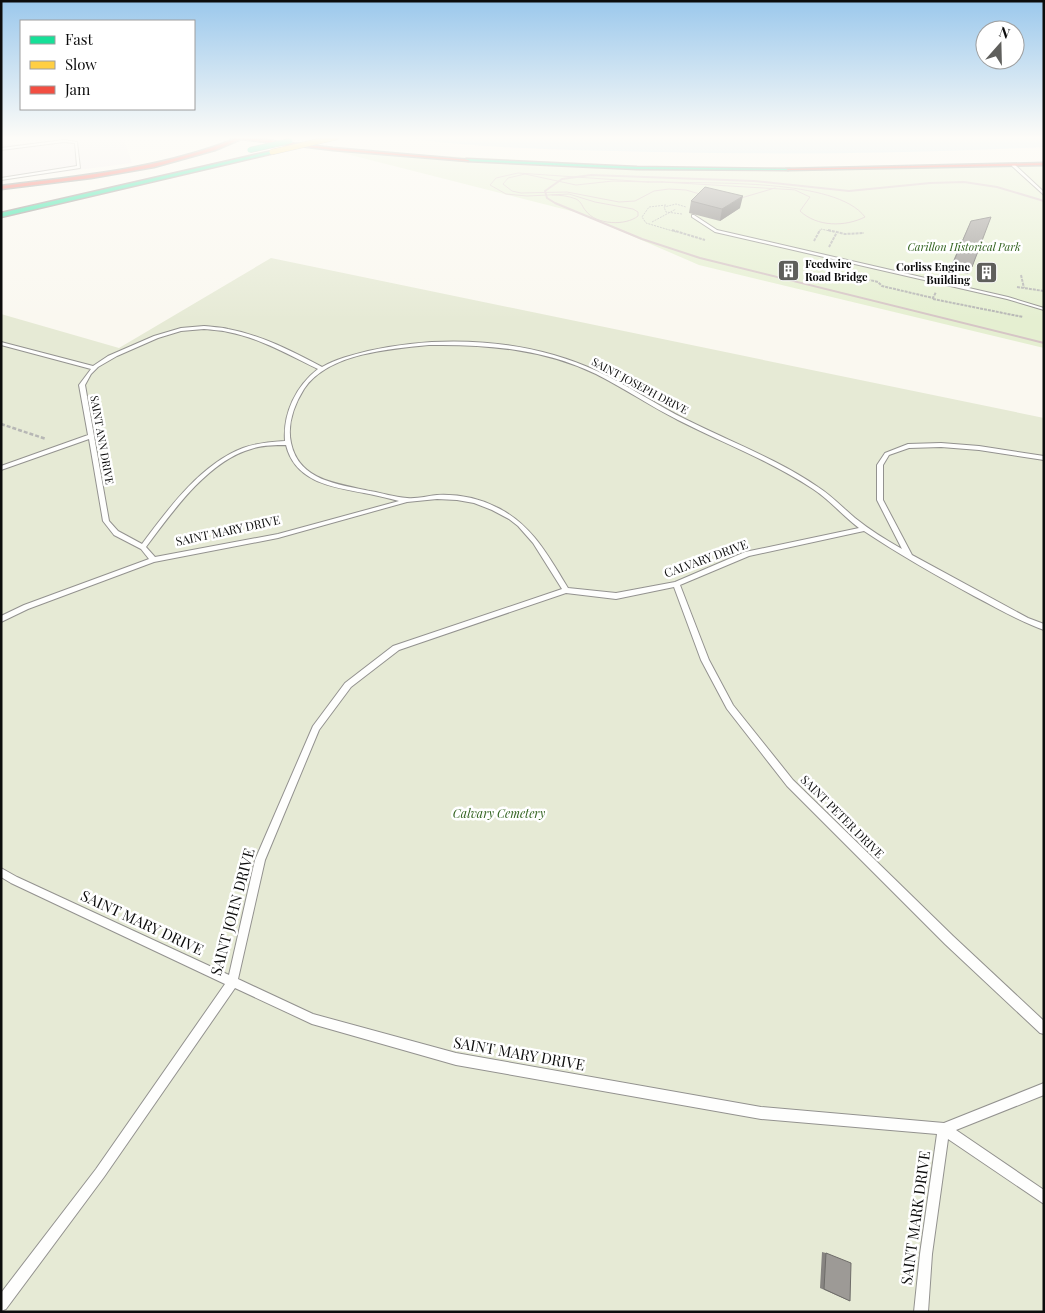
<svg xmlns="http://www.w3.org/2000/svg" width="1045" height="1313" font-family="'Playfair Display',serif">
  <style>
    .industrial { fill: #f1ebed }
    .green { fill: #e5efd1 }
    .cemetery { fill: #e6ead5 }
    .water { fill: #c8e6f3 }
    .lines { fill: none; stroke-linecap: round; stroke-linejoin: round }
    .lane-casing { stroke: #93928f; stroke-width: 2 }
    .fast-casing { stroke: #8a8985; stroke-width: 3 }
    .jam-casing { stroke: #8a8985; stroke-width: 3 }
    .path-far2 { stroke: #b7b7b5; stroke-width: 1; stroke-dasharray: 2 1; stroke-linecap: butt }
    .path-far1 { stroke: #b7b7b5; stroke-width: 2; stroke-dasharray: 3 1; stroke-linecap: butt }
    .path { stroke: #b7b7b5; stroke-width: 2.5; stroke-dasharray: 4 2; stroke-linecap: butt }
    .lane { fill: #fefefd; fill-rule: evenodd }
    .fast { fill: #16e098; fill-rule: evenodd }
    .jam { fill: #f24e42; fill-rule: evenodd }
    .tram { stroke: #d6c5c6; stroke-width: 1 }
    .rail { stroke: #d6c5c6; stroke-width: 2 }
    .fast-bridge-casing { stroke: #80807c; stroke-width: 6; stroke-linecap: butt }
    .slow-bridge-casing { stroke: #80807c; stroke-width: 6; stroke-linecap: butt }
    .path-bridge { stroke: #b7b7b5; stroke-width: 1; stroke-dasharray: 2 1; stroke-linecap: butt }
    .fast-bridge { stroke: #16e098; stroke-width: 5 }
    .slow-bridge { stroke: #ffcf43; stroke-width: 5 }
    .wall { fill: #878481 }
    .shaded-wall { fill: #6e6c69 }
    .building { fill: #9d9a96; stroke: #6e6c69 }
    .labels { text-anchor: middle; stroke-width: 5; stroke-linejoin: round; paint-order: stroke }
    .far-park-label { font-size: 11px; font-style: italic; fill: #31621f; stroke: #fff }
    .far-poi-label { font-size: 11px; font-weight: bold; fill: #0c0c0c; stroke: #fff; text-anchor: start }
    .far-street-label { font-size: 11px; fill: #0c0c0c; stroke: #fff }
    .street-label { font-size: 12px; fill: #0c0c0c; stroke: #fff }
    .park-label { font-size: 12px; font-style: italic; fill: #31621f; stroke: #fff }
    .near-street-label { font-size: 15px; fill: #0c0c0c; stroke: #fff }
  </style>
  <rect width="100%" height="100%" fill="#faf8f0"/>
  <path class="industrial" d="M104,137H123L132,163L1,180V145Z"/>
  <path class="green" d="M331,150L679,168L1044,164V348L699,265L579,213Z"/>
  <path class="cemetery" d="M271,258L1044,418V1312H1V314L119,348Z"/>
  <path class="water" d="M398,137H1044V147C914,153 784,155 654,152C569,150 483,149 398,137Z"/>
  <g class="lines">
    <defs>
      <path id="lane" d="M64,140L77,142L80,168L1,180V178L77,166L75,143L64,142L1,150V148Z
        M1012,164H1014L1044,192V195L1012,166Z
        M692,215H694L717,230L1008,297L1044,308V310L1007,299L715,232L692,217Z
        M204,326C212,327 220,327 228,329C261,335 292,351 322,367C336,359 352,355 368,351C442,334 528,339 597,371C628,385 656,405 687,420C731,442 777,459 818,487C832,496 843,508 855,518C870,530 886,540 902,549L877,500V465L885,453L908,444L941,443L979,446L1044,456V460L979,450L941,447L909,448L889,455L883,465V500L912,555L1028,618L1044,624V630C1019,621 997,608 974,596C937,576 900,555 864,531L749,556L680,585L709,660L733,705L793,780L953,936L1044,1021V1034L1040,1033L945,944L787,786L727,709L701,660L674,587L616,599L566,593L399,650L351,687L319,730L265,860L238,979L313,1014L456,1053L761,1107L944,1123L1044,1083V1095L956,1130L1044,1190V1204L948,1139L932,1254L928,1312H914L920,1254L937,1134L761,1119L456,1065L312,1024L235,988L104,1177L6,1309L1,1311V1293L96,1169L225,984L11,883L1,877V868L17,877L229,975L255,860L313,726L345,683L393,646L562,589L533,543L518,526L509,519L492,510L474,503L457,500L437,499L407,502L278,538L154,562L28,609L1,622V616L24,605L149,559L141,549L114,535L103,521L89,439L1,470V466L88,435L79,385L91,369L1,345V342L93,366L108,356L154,336L181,328ZM204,329C212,330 220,330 228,332C260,338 289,355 318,369C296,386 283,413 285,441C271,442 256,443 243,448C201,464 168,509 142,544L118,531L109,521L85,385L91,374L98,367L117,356L158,338L181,331ZM429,345C486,344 544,349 596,374C624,388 650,406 678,420C723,443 771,461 813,489C830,500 843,516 859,528L745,552L675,582L616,593L568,588C549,557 531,523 496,507C478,498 457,494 437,495C427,496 417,499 407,498C394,497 382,493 370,491C338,484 299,481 291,443C287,425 294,405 304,389C328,353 390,349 429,345ZM286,445C295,482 332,487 364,493C376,495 387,498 399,501L278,534L155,557L146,547C172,512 208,461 251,449C262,445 274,445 286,445Z"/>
      <path id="fast" d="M272,151L274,153L1,217V213Z
        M466,159L637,167L790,169L788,170L637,169L468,161Z"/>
      <path id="jam" d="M230,137H239L333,148L470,160L468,161L333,150L241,139L215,150L154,167L91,178L1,189V186C80,176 160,169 235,139Z
        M1044,163V165L788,170L786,169Z"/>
    </defs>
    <use href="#lane" class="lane-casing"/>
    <use href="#fast" class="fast-casing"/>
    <use href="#jam" class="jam-casing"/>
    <path class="path-far2" d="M666,205L649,207L642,217L646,223L676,232
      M682,214L666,212L664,207L676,204L686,207
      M819,232L821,229L834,232"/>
    <path class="path-far1" d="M672,230L705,240
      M828,230L845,234L864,233
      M814,241L820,230
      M829,247L837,232
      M840,273L878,282L882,286L933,298L936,292
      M1021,275L1024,288
      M780,279L796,263
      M1017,287L1044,291
      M933,299L1023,317"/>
    <path class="path" d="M1,424L46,439"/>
    <use href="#lane" class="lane"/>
    <use href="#fast" class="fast"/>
    <use href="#jam" class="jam"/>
    <path class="tram" d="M648,182H662
      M648,182H662
      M648,182L613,181L576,185L525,174L508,178L503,184L512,191L521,193L567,192L619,202L635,201L654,191L669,189L686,190L710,197
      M662,182C710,184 836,178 865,217C845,227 817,227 800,211L810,197L795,190Z
      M552,195C560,195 569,196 576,199C582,202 582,207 586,211C596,225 626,226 638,216V212L633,209L595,202L569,194L527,196L506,194L490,185L496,178L518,173L648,182
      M727,199L741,198L775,188"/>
    <path class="rail" d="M1044,201L997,187L964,182L930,183L849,191L754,181L591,175L562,179L545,191L547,198L555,203L642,239L700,258L1044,343"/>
    <defs>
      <path id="fast-bridge" d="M250,150L290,141"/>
      <path id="slow-bridge" d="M272,152L337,137"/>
    </defs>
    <use href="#fast-bridge" class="fast-bridge-casing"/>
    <use href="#slow-bridge" class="slow-bridge-casing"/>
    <path class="path-bridge" d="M652,222L676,209"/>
    <use href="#fast-bridge" class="fast-bridge"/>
    <use href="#slow-bridge" class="slow-bridge"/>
  </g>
  <path class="wall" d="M691,201L740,208L720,221L689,213Z
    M971,221L972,267L968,274L949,270Z
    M822,1252L826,1253L850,1301L845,1299L820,1288Z"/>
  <path class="shaded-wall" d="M743,196L740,208L720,221L722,209Z"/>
  <path class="building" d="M705,187L743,196L722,209L691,201Z
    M991,217L972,267L953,263L971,221Z
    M826,1253L851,1263L850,1301L824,1289Z"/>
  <linearGradient id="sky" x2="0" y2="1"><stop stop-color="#9bc8ec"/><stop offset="0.43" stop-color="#fdfcf8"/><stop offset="1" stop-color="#fdfcf8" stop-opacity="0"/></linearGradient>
  <rect width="1045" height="320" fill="url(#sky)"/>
  <defs>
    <symbol id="building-square" viewBox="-11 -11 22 22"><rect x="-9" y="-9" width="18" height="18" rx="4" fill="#5f5f5c" stroke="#fff"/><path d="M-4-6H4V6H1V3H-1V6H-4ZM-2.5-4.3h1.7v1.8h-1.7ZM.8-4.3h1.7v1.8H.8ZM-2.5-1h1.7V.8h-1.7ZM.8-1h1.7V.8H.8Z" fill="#fff"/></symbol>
  </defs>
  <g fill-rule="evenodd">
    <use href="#building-square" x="776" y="258" width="25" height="25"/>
    <use href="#building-square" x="974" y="260" width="25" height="25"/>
  </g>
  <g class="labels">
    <g class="far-park-label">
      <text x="964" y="251">Carillon Historical Park</text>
    </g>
    <g class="far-poi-label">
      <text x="805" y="268">Feedwire<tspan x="805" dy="13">Road Bridge</tspan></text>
      <text x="970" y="271" text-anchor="end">Corliss Engine<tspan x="970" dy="13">Building</tspan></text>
    </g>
    <g class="far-street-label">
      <text transform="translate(640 386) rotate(28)" y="4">SAINT JOSEPH DRIVE</text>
      <text transform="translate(102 440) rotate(80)" y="4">SAINT ANN DRIVE</text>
    </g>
    <g class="street-label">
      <text transform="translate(228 531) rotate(-12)" y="4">SAINT MARY DRIVE</text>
      <text transform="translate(706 559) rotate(-20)" y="4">CALVARY DRIVE</text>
      <text transform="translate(842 817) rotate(45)" y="4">SAINT PETER DRIVE</text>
    </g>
    <g class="park-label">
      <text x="499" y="818">Calvary Cemetery</text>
    </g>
    <g class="near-street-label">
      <text transform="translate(233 912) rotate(-75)" y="5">SAINT JOHN DRIVE</text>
      <text transform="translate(142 923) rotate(25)" y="5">SAINT MARY DRIVE</text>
      <text transform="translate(519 1054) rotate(10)" y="5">SAINT MARY DRIVE</text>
      <text transform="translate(916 1218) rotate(-82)" y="5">SAINT MARK DRIVE</text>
    </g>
  </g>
  <rect width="1045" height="1313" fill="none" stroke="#0c0c0c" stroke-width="5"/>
  <rect x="20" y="20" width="175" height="90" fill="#ffffff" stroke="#9e9e9e"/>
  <rect x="30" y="36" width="25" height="8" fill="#16e098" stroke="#9e9e9e"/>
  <text x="65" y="45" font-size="15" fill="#0c0c0c">Fast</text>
  <rect x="30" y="61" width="25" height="8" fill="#ffcf43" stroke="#9e9e9e"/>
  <text x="65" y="70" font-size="15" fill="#0c0c0c">Slow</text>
  <rect x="30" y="86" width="25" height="8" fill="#f24e42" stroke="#9e9e9e"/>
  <text x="65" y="95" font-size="15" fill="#0c0c0c">Jam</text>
  <g transform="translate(1000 45) rotate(20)"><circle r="24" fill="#ffffff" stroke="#9e9e9e"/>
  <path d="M0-4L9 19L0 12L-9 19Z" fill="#5f5f5c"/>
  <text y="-8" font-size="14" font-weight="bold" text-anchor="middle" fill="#0c0c0c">N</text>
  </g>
</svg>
